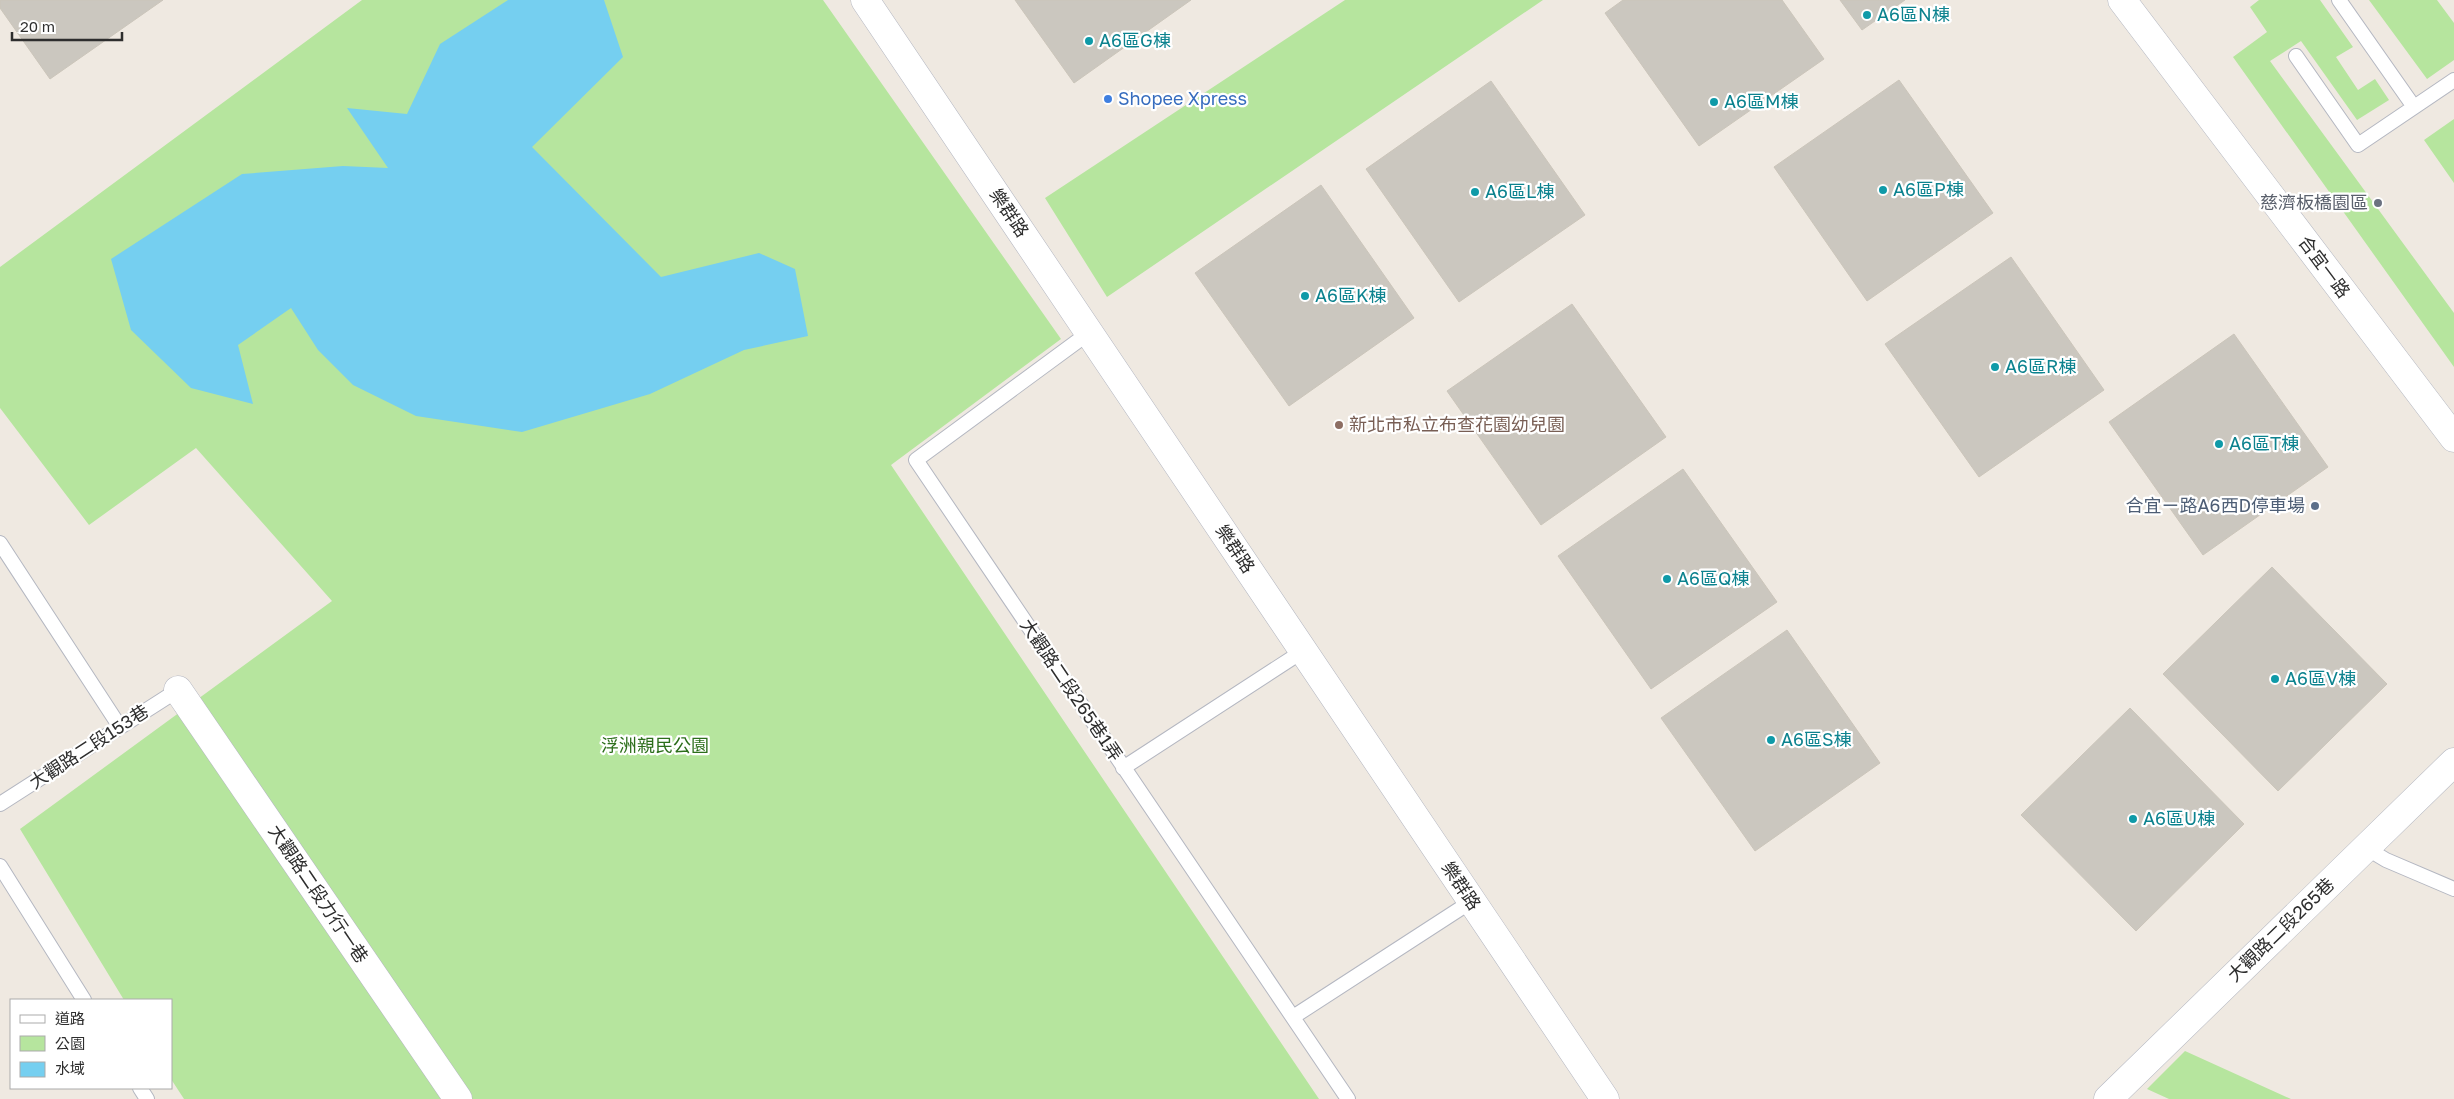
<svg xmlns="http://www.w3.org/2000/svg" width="2454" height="1099" font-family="'Golos Text','Noto Sans TC',sans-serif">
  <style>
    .green { fill: #b6e59e }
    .water { fill: #75cff0 }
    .building { fill: #cbc7bf; stroke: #cbc5ba }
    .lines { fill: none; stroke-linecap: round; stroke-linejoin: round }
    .service-casing { stroke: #b4b7c1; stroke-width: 16 }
    .minor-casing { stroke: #b4b7c1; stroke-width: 29 }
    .service { stroke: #fff; stroke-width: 14 }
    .minor { stroke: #fff; stroke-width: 28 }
    .culture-dot { fill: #0f9aa8; stroke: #fff; stroke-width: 2 }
    .shop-dot { fill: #3f7fe0; stroke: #fff; stroke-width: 2 }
    .worship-dot { fill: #6b7280; stroke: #fff; stroke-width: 2 }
    .education-dot { fill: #8d6e63; stroke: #fff; stroke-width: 2 }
    .service-dot { fill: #5c6f8a; stroke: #fff; stroke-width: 2 }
    .labels { text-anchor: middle; stroke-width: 4.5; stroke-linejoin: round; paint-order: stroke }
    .culture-label { font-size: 18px; fill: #0d838f; stroke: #fff; text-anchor: start }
    .shop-label { font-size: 18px; fill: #366cbe; stroke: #fff; text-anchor: start }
    .worship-label { font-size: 18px; fill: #5b616d; stroke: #fff; text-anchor: end }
    .street-label { font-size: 18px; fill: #2e2e2e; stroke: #fff }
    .education-label { font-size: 18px; fill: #785e54; stroke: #fff; text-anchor: start }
    .service-label { font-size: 18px; fill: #4e5e75; stroke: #fff; text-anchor: end }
    .park-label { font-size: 18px; fill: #2c6e1b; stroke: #fff }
  </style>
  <rect width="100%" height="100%" fill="#efe9e1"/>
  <path class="green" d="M362,0H823L1061,339L891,465L1319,1099H184L171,1079V1000H124L20,829L332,601L196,448L89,525L0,408V267Z
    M1345,0H1543L1107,297L1045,198Z
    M2259,0H2320L2353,47L2336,57L2358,90L2375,79L2389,100L2357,120L2301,41L2270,61L2454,313V367L2233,57L2267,32L2250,7Z
    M2369,0H2437L2454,23V60L2427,79Z
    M2454,119V183L2424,140Z
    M2185,1051L2291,1099H2169L2147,1089Z"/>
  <path class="water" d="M508,0H604L623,57L532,147L661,277L759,253L795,269L808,336L744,350L650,394L522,432L416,416L353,385L318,350L291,308L238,345L253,404L191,388L131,330L111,259L242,174L343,166L388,168L347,108L407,114L440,44Z"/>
  <path class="building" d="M0,0H163L50,79L0,8Z
    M1015,0H1191L1074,83Z
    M1623,0H1782L1824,59L1699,146L1605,13Z
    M1840,0H1905L1862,30Z
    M1899,80L1993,213L1867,301L1774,167Z
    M1491,81L1585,215L1459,302L1366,169Z
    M1321,185L1414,318L1289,406L1195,273Z
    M2011,257L2104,390L1979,477L1885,344Z
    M1572,304L1666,437L1541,525L1447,391Z
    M2234,334L2328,467L2203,555L2109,422Z
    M1683,469L1777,602L1651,689L1558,556Z
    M2272,567L2387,684L2278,791L2163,674Z
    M1787,630L1880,763L1755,851L1661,718Z
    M2130,708L2244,824L2136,931L2021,815Z"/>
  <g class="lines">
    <defs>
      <path id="service" d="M2339,0L2414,107
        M2296,56L2358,145L2454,80
        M1090,332L916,460L1348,1099
        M0,543L120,727
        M1123,768L1303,651
        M0,804L178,690
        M2366,848L2386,860L2454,889
        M0,866L84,1000
        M1293,1017L1472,901
        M140,1088L147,1099"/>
      <path id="minor" d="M865,0L1605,1099
        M2122,0L2454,438
        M178,690L458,1099
        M2108,1099L2454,762"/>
    </defs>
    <use href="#service" class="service-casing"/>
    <use href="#minor" class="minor-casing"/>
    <use href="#service" class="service"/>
    <use href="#minor" class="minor"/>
  </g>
  <g class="culture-dot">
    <circle cx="1867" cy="15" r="5"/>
    <circle cx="1089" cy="41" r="5"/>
    <circle cx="1714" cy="102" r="5"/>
    <circle cx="1883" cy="190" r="5"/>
    <circle cx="1475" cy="192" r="5"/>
    <circle cx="1305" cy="296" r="5"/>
    <circle cx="1995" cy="367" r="5"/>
    <circle cx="2219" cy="444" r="5"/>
    <circle cx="1667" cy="579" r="5"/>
    <circle cx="2275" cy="679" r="5"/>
    <circle cx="1771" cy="740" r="5"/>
    <circle cx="2133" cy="819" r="5"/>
  </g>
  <circle class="shop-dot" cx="1108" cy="99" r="5"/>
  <circle class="worship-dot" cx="2378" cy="203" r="5"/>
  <circle class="education-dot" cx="1339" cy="425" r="5"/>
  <circle class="service-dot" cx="2315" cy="506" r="5"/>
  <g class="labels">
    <g class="culture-label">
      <text x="1877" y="21">A6區N棟</text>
      <text x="1099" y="47">A6區G棟</text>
      <text x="1724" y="108">A6區M棟</text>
      <text x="1893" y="196">A6區P棟</text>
      <text x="1485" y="198">A6區L棟</text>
      <text x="1315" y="302">A6區K棟</text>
      <text x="2005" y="373">A6區R棟</text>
      <text x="2229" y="450">A6區T棟</text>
      <text x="1677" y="585">A6區Q棟</text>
      <text x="2285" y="685">A6區V棟</text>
      <text x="1781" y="746">A6區S棟</text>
      <text x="2143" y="825">A6區U棟</text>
    </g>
    <g class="shop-label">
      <text x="1118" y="105">Shopee Xpress</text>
    </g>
    <g class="worship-label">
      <text x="2368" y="209">慈濟板橋園區</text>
    </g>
    <g class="street-label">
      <text transform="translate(1009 213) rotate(56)" y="6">樂群路</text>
      <text transform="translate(2324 267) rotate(53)" y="6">合宜一路</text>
      <text transform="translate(1235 549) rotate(56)" y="6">樂群路</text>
      <text transform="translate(1071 690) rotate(56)" y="6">大觀路二段265巷1弄</text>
      <text transform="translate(89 747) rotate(-33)" y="6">大觀路二段153巷</text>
      <text transform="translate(1461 886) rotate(56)" y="6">樂群路</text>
      <text transform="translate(318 894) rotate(56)" y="6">大觀路二段力行一巷</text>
      <text transform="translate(2281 930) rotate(-44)" y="6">大觀路二段265巷</text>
    </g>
    <g class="education-label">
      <text x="1349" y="431">新北市私立布查花園幼兒園</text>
    </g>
    <g class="service-label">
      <text x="2305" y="512">合宜ㄧ路A6西D停車場</text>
    </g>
    <g class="park-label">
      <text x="655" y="752">浮洲親民公園</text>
    </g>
  </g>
  <rect x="10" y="999" width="162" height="90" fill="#ffffff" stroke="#ababab"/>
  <rect x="20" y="1015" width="25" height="8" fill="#ffffff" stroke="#ababab"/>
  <text x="55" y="1024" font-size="15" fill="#2e2e2e">道路</text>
  <rect x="20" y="1036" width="25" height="15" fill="#b6e59e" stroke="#ababab"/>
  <text x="55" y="1049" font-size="15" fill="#2e2e2e">公園</text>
  <rect x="20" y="1062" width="25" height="15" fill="#75cff0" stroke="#ababab"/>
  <text x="55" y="1074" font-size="15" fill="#2e2e2e">水域</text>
  <path d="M12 32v8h110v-8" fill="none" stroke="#2e2e2e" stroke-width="2.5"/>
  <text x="20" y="32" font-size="15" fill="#2e2e2e" stroke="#ffffff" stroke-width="4" paint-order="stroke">20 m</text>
</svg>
